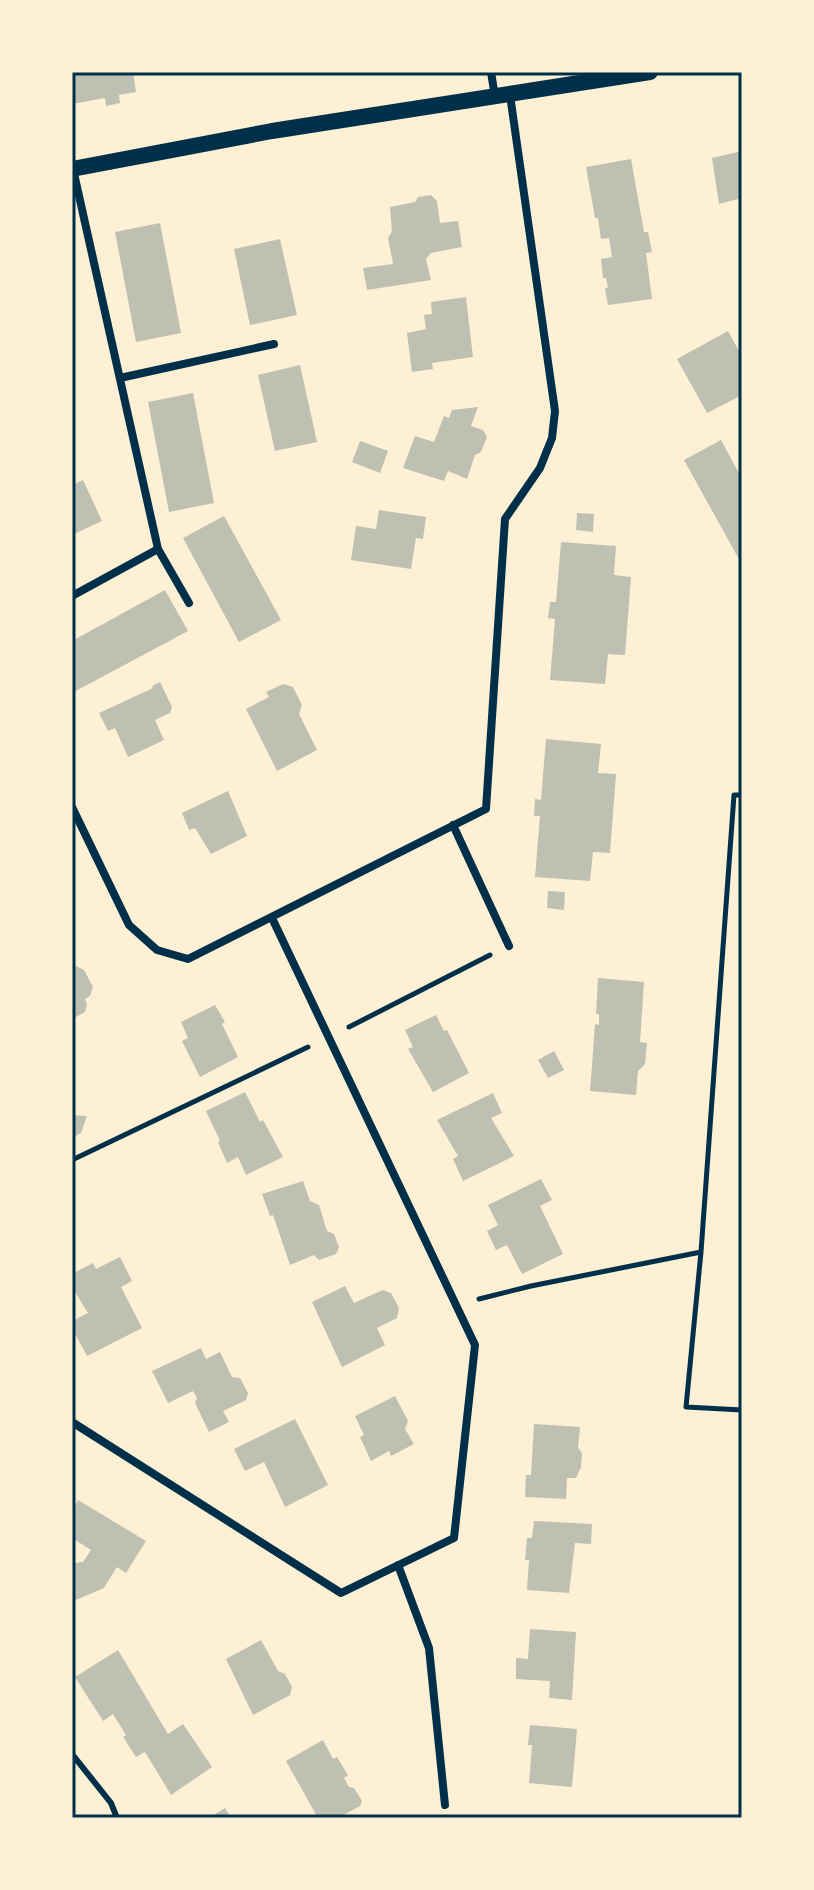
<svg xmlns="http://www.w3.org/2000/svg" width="814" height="1890" font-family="'Zilla Slab',serif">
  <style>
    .building { fill: #bec0b2 }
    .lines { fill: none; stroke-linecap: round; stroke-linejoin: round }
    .path { stroke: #003049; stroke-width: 5 }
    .service { stroke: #003049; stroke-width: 6 }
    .minor { stroke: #003049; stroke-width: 8 }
    .secondary { stroke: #003049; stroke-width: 16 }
    .neatline { fill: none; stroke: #003049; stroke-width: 3 }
  </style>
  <rect width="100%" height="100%" fill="#fdf0d5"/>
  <path class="building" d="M72,72H133L136,92L119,95L120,103L106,106L105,98L72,104Z
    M742,151V202L738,199L719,204L712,158Z
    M631,159L644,232H648L652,252L646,253L652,299L608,305L605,289L608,287L606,278H603L601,259L612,257L609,238L601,239L598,218H595L586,167Z
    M431,195L437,201L440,223L458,221L462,247L431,253L426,259L431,280L367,290L363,268L393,264L388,238L392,231L390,207L415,202L418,197Z
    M160,223L181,333L136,342L115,232Z
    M280,239L297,315L250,325L234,249Z
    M466,297L473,357L432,363L433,369L412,372L407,333L426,329L424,315L432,314L431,302Z
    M728,331L739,351L742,350V395L707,413L677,359Z
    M300,365L317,442L275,451L258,375Z
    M193,393L214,503L169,512L148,402Z
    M478,407L471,426L483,430L487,437L481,452L475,455L467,479L448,471L444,481L403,468L415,436L434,442L444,416L449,418L452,410Z
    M721,440L742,479V560L740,561L684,460Z
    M360,441L388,451L380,473L352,462Z
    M83,480L102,521L72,535V485Z
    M379,510L426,517L423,539L416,538L411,569L351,560L356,526L376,529Z
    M577,513L594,514L593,532L576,530Z
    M224,516L281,620L239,642L183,538Z
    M561,542L616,546L614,575L631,577L625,655L608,654L605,684L550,680L555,619L548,618L550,602H556Z
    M165,590L188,631L72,693V641Z
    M160,682L172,707L170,713L155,720L164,740L128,757L115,728L108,731L99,713L153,688L152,686Z
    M283,684L293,687L302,705L299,714L317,750L277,771L246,709L269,697L266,692Z
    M546,739L601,744L598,773L616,774L610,853L593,852L590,881L535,877L540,816H534L535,799L541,800Z
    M228,791L247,836L211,854L195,828L189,830L182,813Z
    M548,891L565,892L564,910L547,908Z
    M76,966L84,970L93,987L90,996L85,999L87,1004L85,1012L72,1019V969Z
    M598,978L644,982L640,1042L647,1043L645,1064L638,1071L636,1095L590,1091L595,1024L599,1025V1014H596Z
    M215,1005L225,1022L222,1024L238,1057L200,1077L182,1041L188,1038L181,1022Z
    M436,1015L444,1031L447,1030L469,1073L433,1092L408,1049L413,1047L405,1030Z
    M554,1051L564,1070L548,1078L538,1060Z
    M245,1092L260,1122L263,1120L283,1157L246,1175L238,1157L227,1163L218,1142L220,1141L206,1111Z
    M493,1093L502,1113L491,1118L514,1156L463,1181L453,1159L458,1156L437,1120Z
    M72,1115L87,1116L81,1133L72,1138Z
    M541,1179L552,1200L540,1206L563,1254L522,1274L507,1245L496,1250L487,1231L498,1225L488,1205Z
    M303,1181L310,1201L319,1205L327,1231L334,1234L339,1247L336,1254L319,1260L314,1255L290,1265L273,1215L270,1216L262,1194Z
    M120,1257L132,1281L121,1287L142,1328L87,1356L72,1328V1321L88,1313L72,1287V1274L93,1263L96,1269Z
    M345,1286L354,1303L383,1290L391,1293L399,1308L397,1318L377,1328L385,1345L342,1367L312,1302Z
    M201,1348L206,1359L220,1352L232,1377L240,1378L248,1393L246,1400L223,1411L229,1422L209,1432L195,1403L197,1398L193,1391L168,1403L152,1371Z
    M395,1396L408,1421L405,1429L414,1444L391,1456L389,1451L371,1461L360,1437L364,1435L355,1416Z
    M295,1419L328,1485L285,1507L264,1462L245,1471L234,1449Z
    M534,1424L580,1427L578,1447L582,1454L581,1467L576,1478H567L566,1499L525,1497L526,1475H531Z
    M78,1500L146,1541L126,1573L117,1567L104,1588L76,1600L72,1591V1563L83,1562L91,1550L72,1538V1510Z
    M534,1521L592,1524L591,1544L575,1543L569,1593L527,1590L529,1560H525L527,1538H532Z
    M530,1629L576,1632L572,1700L549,1698L550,1681L516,1679V1658L528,1659Z
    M261,1640L278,1671L285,1674L292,1687L290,1695L253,1715L226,1659Z
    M118,1650L168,1734L183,1724L212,1767L171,1795L145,1752L136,1757L123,1737L126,1735L113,1714L103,1721L75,1677Z
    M530,1725L577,1729L572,1787L529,1783L532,1745H528Z
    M323,1740L333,1759L337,1757L348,1775L344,1778L349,1787L354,1788L362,1801L360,1806L338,1818H318L286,1761Z
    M225,1808L231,1818H209Z"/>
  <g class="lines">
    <path class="path" d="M742,795H734L701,1252L686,1407L742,1410
      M349,1027L490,955
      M72,1160L308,1047
      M479,1299L531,1286L701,1252"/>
    <path class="service" d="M72,1754L111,1803L117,1818"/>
    <path class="minor" d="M491,72L495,97
      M120,378L274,344
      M158,549L189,603
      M72,596L158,549L73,169
      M72,807L129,925L157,950L188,959L486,809L505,519L540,468L552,438L555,411L510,95
      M453,825L509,946
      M72,1422L341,1593L454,1538L475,1345L272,918
      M398,1565L429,1648L445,1805"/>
    <path class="secondary" d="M72,169L272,131L650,72"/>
  </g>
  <rect width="814" height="1890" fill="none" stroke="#fdf0d5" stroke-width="148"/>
  <rect x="74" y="74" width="666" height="1742" class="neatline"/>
</svg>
